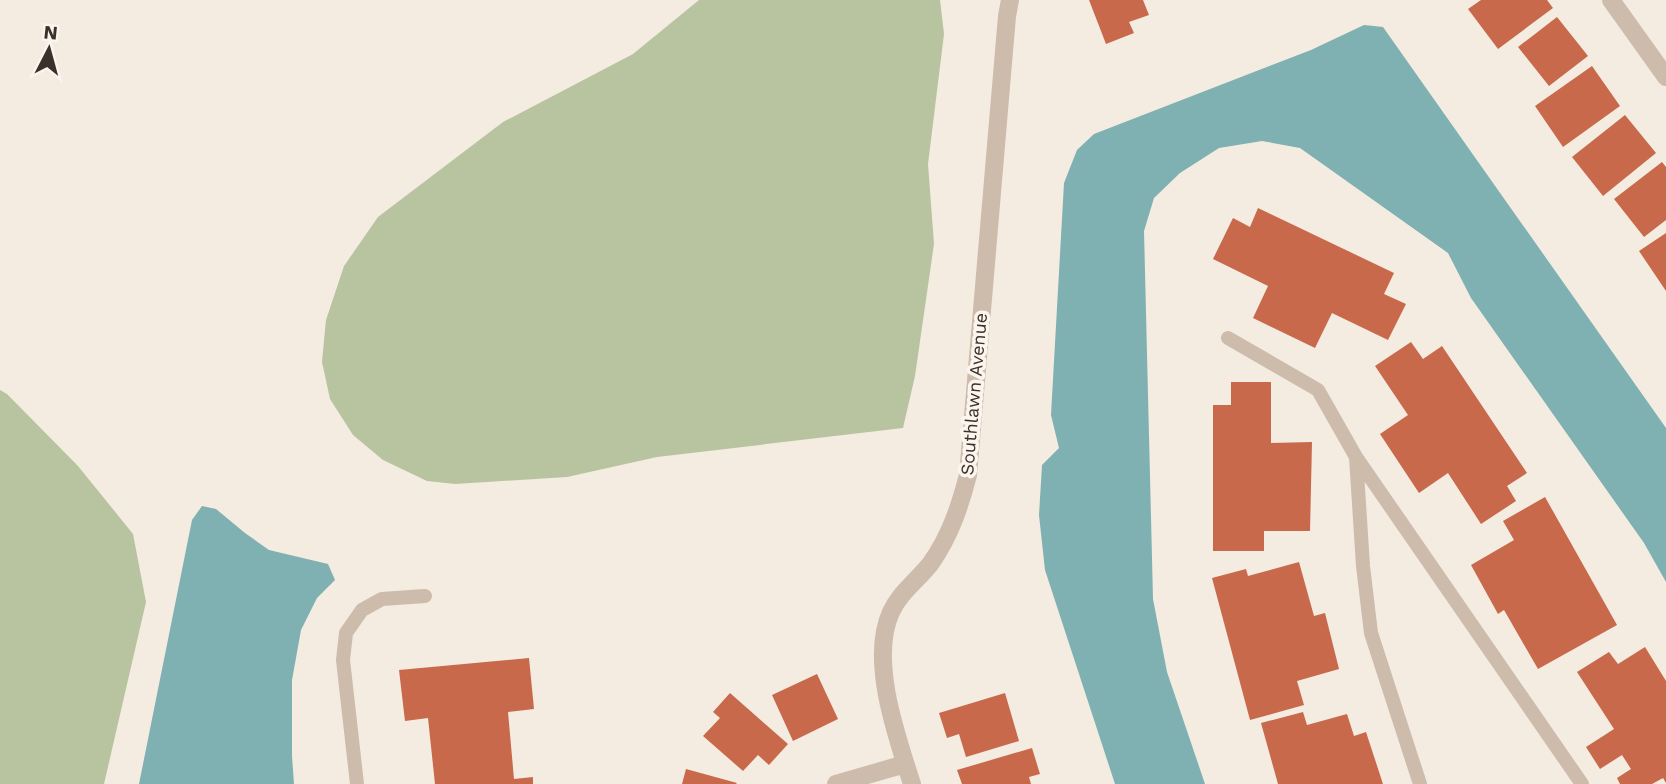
<svg xmlns="http://www.w3.org/2000/svg" width="1666" height="784" font-family="'Work Sans',sans-serif">
  <style>
    .green { fill: #b8c4a0 }
    .water { fill: #7fb0b2 }
    .building { fill: #c8694b }
    .lines { fill: none; stroke-linecap: round; stroke-linejoin: round }
    .lane { stroke: #cdbbac; stroke-width: 14 }
    .street { stroke: #cdbbac; stroke-width: 18 }
    .labels { text-anchor: middle; stroke-width: 7; stroke-linejoin: round; paint-order: stroke }
    .street-label { font-size: 18px; fill: #3b302b; stroke: #fbf5ee }
  </style>
  <rect width="100%" height="100%" fill="#f4ebe1"/>
  <path class="green" d="M699,0H940L944,34L928,164L934,244L915,376L903,428L657,457L567,477L455,484L427,481L383,460L353,435L330,399L322,362L326,320L344,266L378,217L503,122L633,54Z
    M0,390L7,394L78,466L133,534L146,602L104,784H0Z"/>
  <path class="water" d="M1364,25L1383,27L1666,428V582L1644,543L1471,298L1448,253L1300,148L1262,141L1219,148L1180,173L1154,198L1144,231L1153,599L1167,672L1205,784H1115L1045,570L1039,515L1042,465L1059,448L1051,415L1064,183L1077,150L1094,134L1311,50Z
    M202,506L216,509L245,533L269,550L328,564L335,580L317,598L301,630L292,680V756L294,784H139L192,520Z"/>
  <path class="building" d="M1089,0H1143L1149,15L1129,22L1134,33L1106,44Z
    M1481,0H1547L1553,8L1498,49L1468,9Z
    M1557,17L1588,56L1549,86L1518,47Z
    M1592,66L1620,106L1563,147L1535,106Z
    M1625,115L1656,153L1603,196L1572,157Z
    M1662,162L1666,167V220L1644,237L1614,199Z
    M1258,208L1394,273L1384,294L1406,304L1388,340L1332,313L1315,348L1253,318L1268,286L1213,259L1233,218L1250,227Z
    M1666,233V291L1639,251Z
    M1411,342L1423,359L1442,346L1527,473L1507,486L1516,501L1481,524L1448,473L1419,493L1380,434L1408,415L1375,366Z
    M1231,382H1271V443L1312,442L1310,531H1264V551H1213V405H1231Z
    M1545,497L1617,625L1538,669L1504,610L1498,614L1471,565L1514,540L1503,521Z
    M1299,562L1314,616L1325,613L1339,669L1297,681L1304,705L1250,720L1212,578L1246,569L1248,576Z
    M1645,647L1666,681V783L1663,778L1652,784H1620L1617,778L1631,769L1622,755L1600,769L1586,747L1614,729L1577,672L1609,652L1618,664Z
    M529,658L534,709L508,712L514,779L533,777V784H435L428,718L405,721L399,670Z
    M817,674L838,719L793,741L772,695Z
    M730,693L788,744L769,765L758,755L743,771L703,736L720,718L713,712Z
    M1005,693L1019,741L966,757L959,734L947,738L939,713Z
    M1303,712L1307,725L1347,714L1354,736L1366,732L1383,784H1278L1261,723Z
    M1032,748L1040,774L1029,777L1031,784H962L957,770Z
    M686,769L737,783L736,784H682Z"/>
  <g class="lines">
    <path class="lane" d="M1228,338L1318,390L1356,457
      M357,784L343,660L346,633L362,610L382,599L425,596
      M1420,784L1371,633L1363,566L1356,457L1582,784"/>
    <path class="street" d="M1611,0L1666,77
      M836,784L905,764
      M912,784C897,737 869,660 891,612C900,592 918,580 931,563C950,536 960,506 968,475L1007,16L1010,0"/>
  </g>
  <g class="labels">
    <g class="street-label">
      <text transform="translate(974 394) rotate(-85)" y="6">Southlawn Avenue</text>
    </g>
  </g>
  <g transform="translate(49 49) rotate(6)" stroke="#fbf5ee" stroke-width="5" paint-order="stroke">
  <path d="M0-5L12 26L0 18L-12 26Z" fill="#3b302b"/>
  <text y="-10" font-size="19" font-weight="bold" text-anchor="middle" fill="#3b302b">N</text>
  </g>
</svg>
